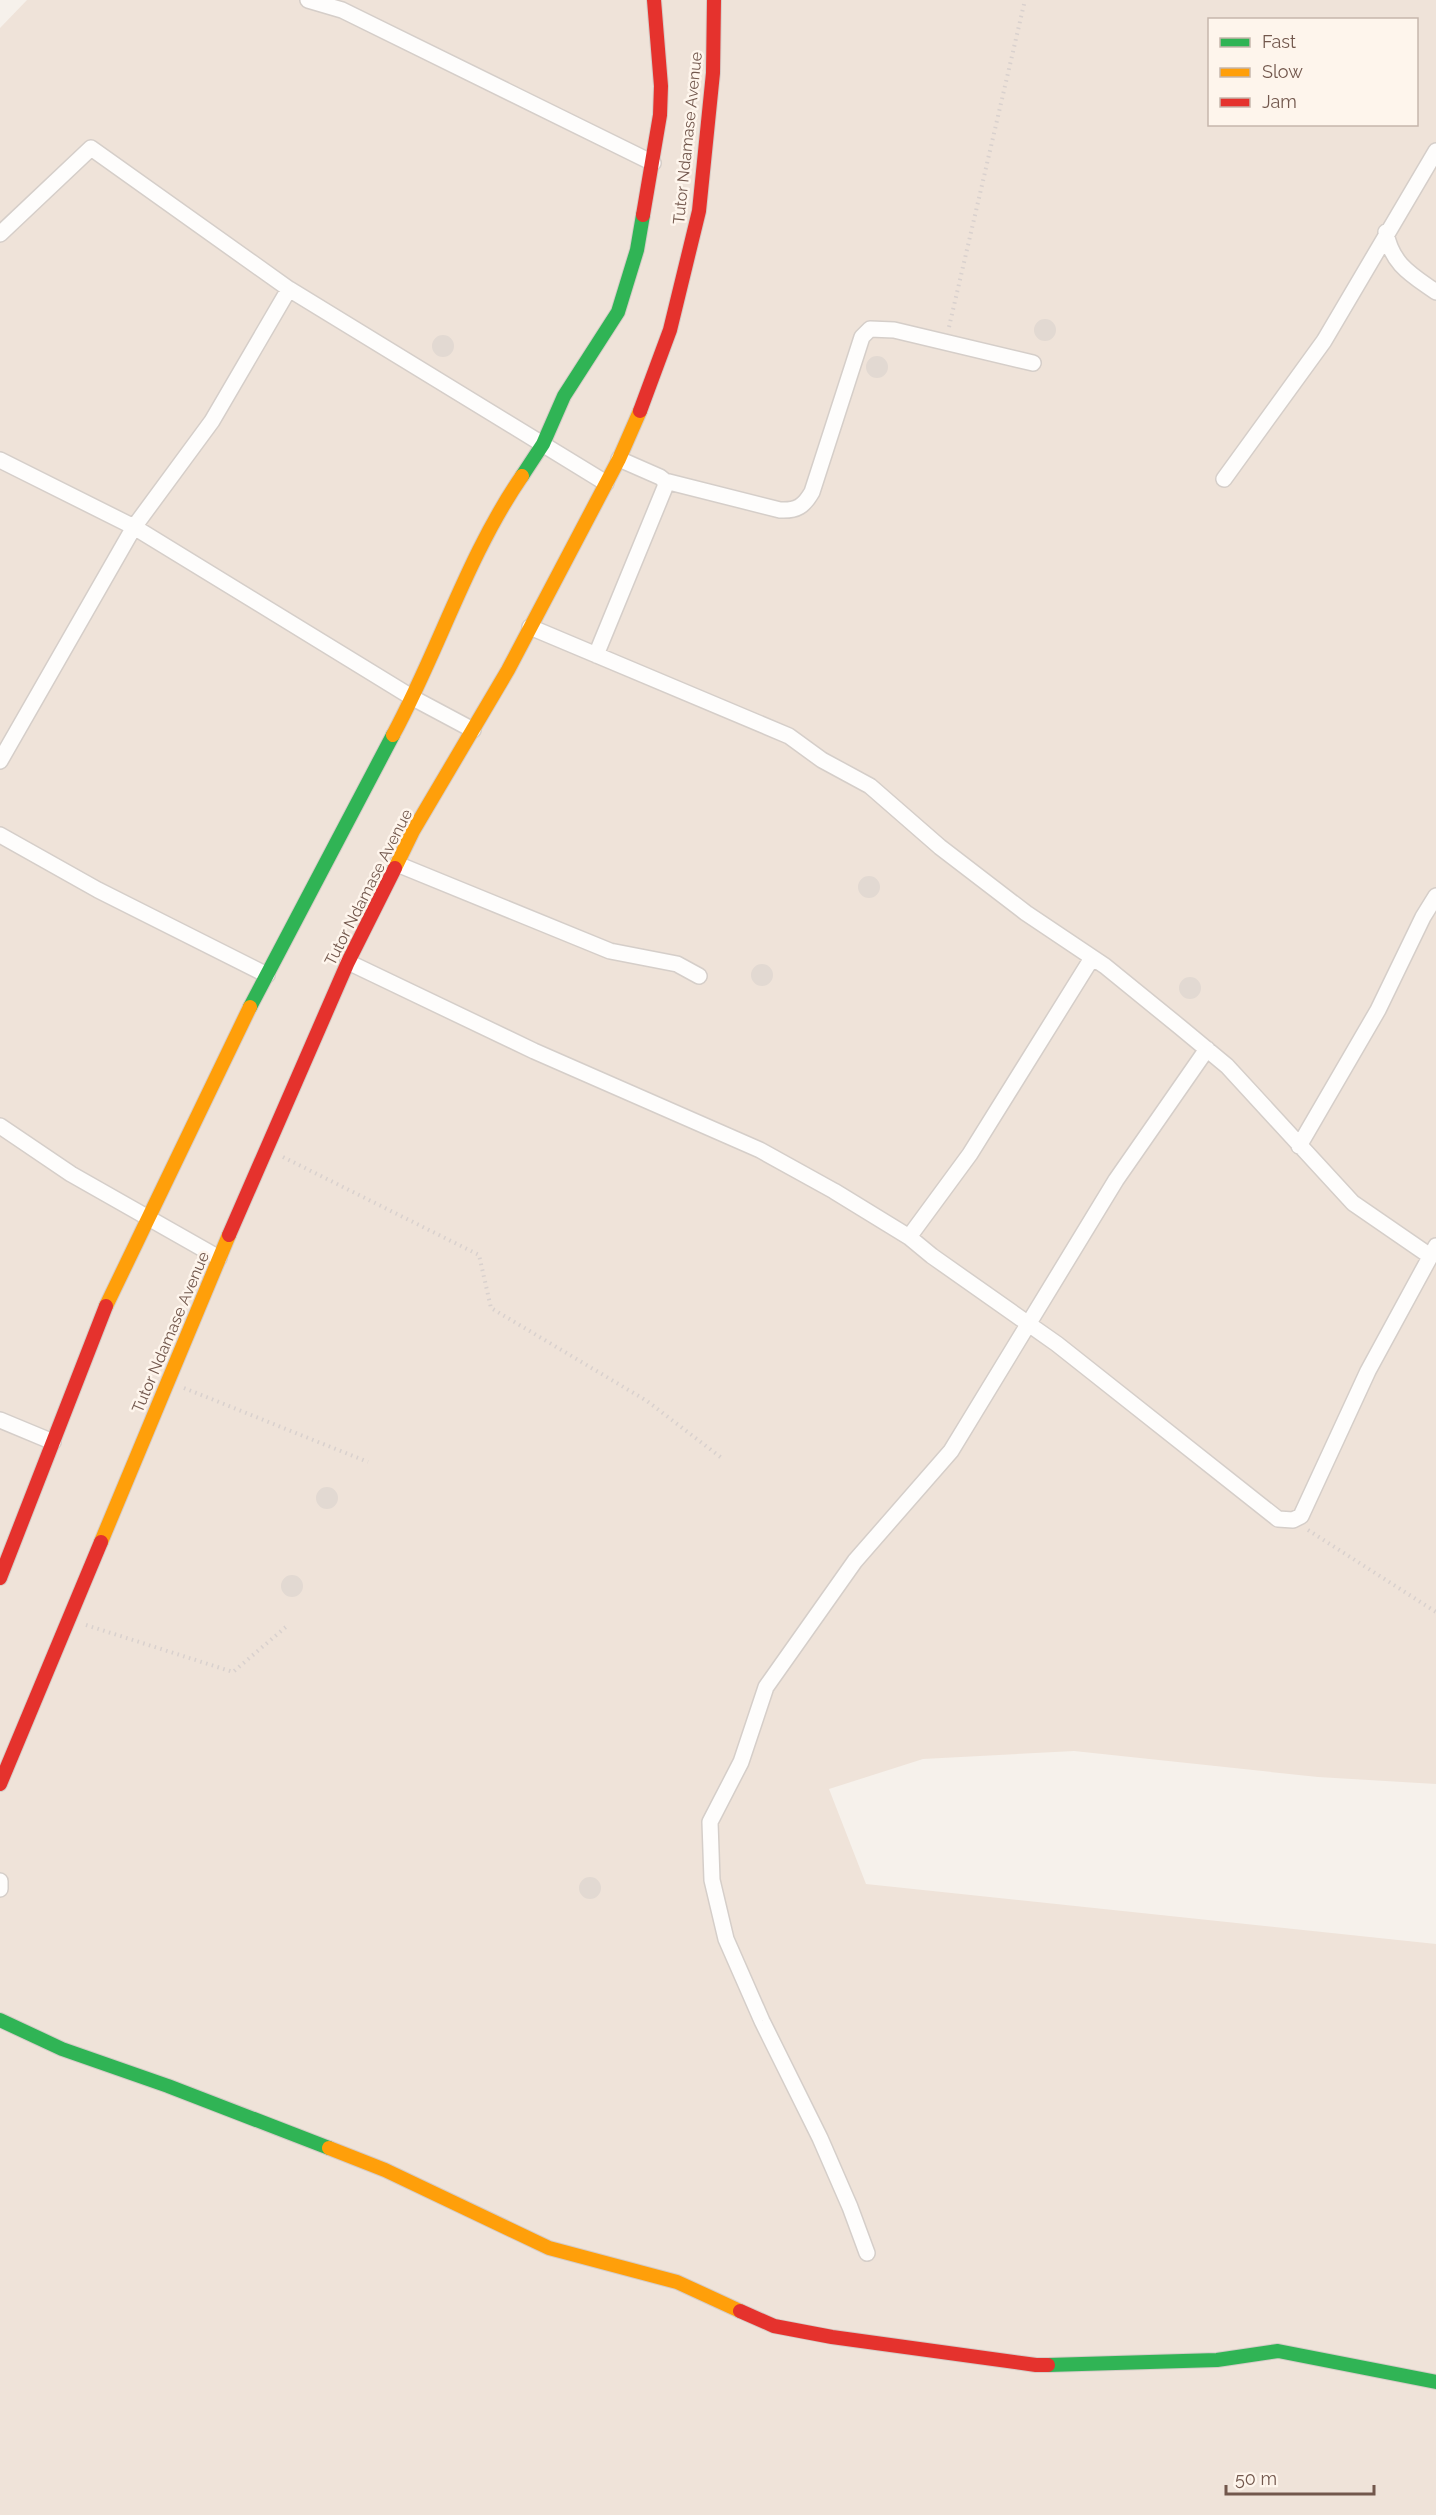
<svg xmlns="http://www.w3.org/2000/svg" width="1436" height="2515" font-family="Raleway,sans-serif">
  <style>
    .residential { fill: #efe3d9; fill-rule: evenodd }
    .building { fill: #e2d9d2 }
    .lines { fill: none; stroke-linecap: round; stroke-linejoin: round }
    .street-casing { stroke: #d5cec9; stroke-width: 18 }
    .fast-casing { stroke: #d5ccc7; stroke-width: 16 }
    .slow-casing { stroke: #d5ccc7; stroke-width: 16 }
    .jam-casing { stroke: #d5ccc7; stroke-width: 16 }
    .path { stroke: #d9d1ce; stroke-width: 4; stroke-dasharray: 1.5 4.5; stroke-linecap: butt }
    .street { stroke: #fefdfc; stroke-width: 15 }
    .fast { stroke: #30b455; stroke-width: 14 }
    .slow { stroke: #ff9f0a; stroke-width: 14 }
    .jam { stroke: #e5322d; stroke-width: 14 }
    .labels { text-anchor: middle; stroke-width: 5; stroke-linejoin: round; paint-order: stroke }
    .street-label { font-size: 16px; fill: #72574c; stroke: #fef5ec }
  </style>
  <rect width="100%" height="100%" fill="#f6f1eb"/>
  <path class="residential" d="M27,0H1436V1784L1318,1777L1074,1751L923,1759L829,1789L866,1884L1436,1944V2515H0V28ZM1210,20H1416V124H1210Z"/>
  <path class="building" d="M1034 330a11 11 0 1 1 22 0a11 11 0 1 1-22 0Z
    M432 346a11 11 0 1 1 22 0a11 11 0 1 1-22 0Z
    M866 367a11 11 0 1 1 22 0a11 11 0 1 1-22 0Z
    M858 887a11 11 0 1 1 22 0a11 11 0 1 1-22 0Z
    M751 975a11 11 0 1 1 22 0a11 11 0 1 1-22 0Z
    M1179 988a11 11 0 1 1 22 0a11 11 0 1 1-22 0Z
    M316 1498a11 11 0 1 1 22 0a11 11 0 1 1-22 0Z
    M281 1586a11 11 0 1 1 22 0a11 11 0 1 1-22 0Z
    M579 1888a11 11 0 1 1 22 0a11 11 0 1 1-22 0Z"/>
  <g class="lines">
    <defs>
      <path id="street" d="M308,0L342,10L653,163
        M1386,232C1391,264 1412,275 1436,292
        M0,234L91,148L289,289L606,483
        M0,460L134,527L413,698L473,730
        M1224,479L1324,341L1436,151
        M665,481L780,510C797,511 804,506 812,492L862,337L870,329L894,330L1033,363
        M530,627L789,736L822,760L870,786L940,847L1026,913L1105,966L1180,1027L1227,1066L1353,1203L1430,1256
        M596,655L665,487V481L660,477L619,459
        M0,761L134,527L212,421L289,289
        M0,835L98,890L267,975
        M397,864L610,951L677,964L699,976
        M348,962L534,1051L760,1150L834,1191L909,1237L932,1256L1057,1344L1278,1519L1293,1520L1301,1516L1368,1371L1436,1246
        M0,1126L71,1174L219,1258
        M1299,1146L1378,1010L1423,917L1436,896
        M909,1237L970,1154L1092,958
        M0,1420L53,1442
        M0,1881V1889
        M867,2253L850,2207L820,2138L762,2021L726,1939L712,1880L710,1822L741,1762L766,1687L855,1561L951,1451L1116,1180L1207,1049"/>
      <path id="fast" d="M522,476L543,444L564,396L618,312L637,250L643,215
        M250,1007L393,735
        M0,2020L62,2049L168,2086L329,2148
        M1048,2365L1217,2360L1278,2351L1436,2382"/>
      <path id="slow" d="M393,735C439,650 467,556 522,476
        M395,868L413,831L508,670L619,459L640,411
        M106,1306L250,1007
        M101,1542L229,1235
        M329,2148L385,2170L549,2248L677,2282L740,2311"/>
      <path id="jam" d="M643,215L660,115L661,86L654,0
        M640,411L670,330L699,211L713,73L714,0
        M229,1235L348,962L395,868
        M0,1578L106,1306
        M0,1784L101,1542
        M740,2311L774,2326L832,2337L1036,2365H1048"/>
    </defs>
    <use href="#street" class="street-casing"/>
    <use href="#fast" class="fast-casing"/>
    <use href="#slow" class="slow-casing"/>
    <use href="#jam" class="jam-casing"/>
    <path class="path" d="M949,327L1025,0
      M283,1157L479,1255L491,1308L647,1401L723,1459
      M184,1388L368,1462
      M1308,1530L1436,1612
      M86,1625L233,1672L287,1626"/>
    <use href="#street" class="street"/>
    <use href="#fast" class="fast"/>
    <use href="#slow" class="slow"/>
    <use href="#jam" class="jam"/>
  </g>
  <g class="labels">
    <g class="street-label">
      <text transform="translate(687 138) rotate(-84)" y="6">Tutor Ndamase Avenue</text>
      <text transform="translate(368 887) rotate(-63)" y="6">Tutor Ndamase Avenue</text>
      <text transform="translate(170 1332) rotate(-67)" y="6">Tutor Ndamase Avenue</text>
    </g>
  </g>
  <rect x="1208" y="18" width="210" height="108" fill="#fef5ec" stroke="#c6b6ac" stroke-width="1.5"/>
  <rect x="1220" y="38" width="30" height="9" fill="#30b455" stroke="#c6b6ac" stroke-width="1.5"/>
  <text x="1262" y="48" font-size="18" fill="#72574c">Fast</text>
  <rect x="1220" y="68" width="30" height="9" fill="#ff9f0a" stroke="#c6b6ac" stroke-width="1.5"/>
  <text x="1262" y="78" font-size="18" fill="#72574c">Slow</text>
  <rect x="1220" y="98" width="30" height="9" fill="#e5322d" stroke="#c6b6ac" stroke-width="1.5"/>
  <text x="1262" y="108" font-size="18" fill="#72574c">Jam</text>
  <path d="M1226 2485v9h148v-9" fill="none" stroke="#72574c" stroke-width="3"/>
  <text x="1235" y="2485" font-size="18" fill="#72574c" stroke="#fef5ec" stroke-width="4.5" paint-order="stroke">50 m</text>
</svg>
